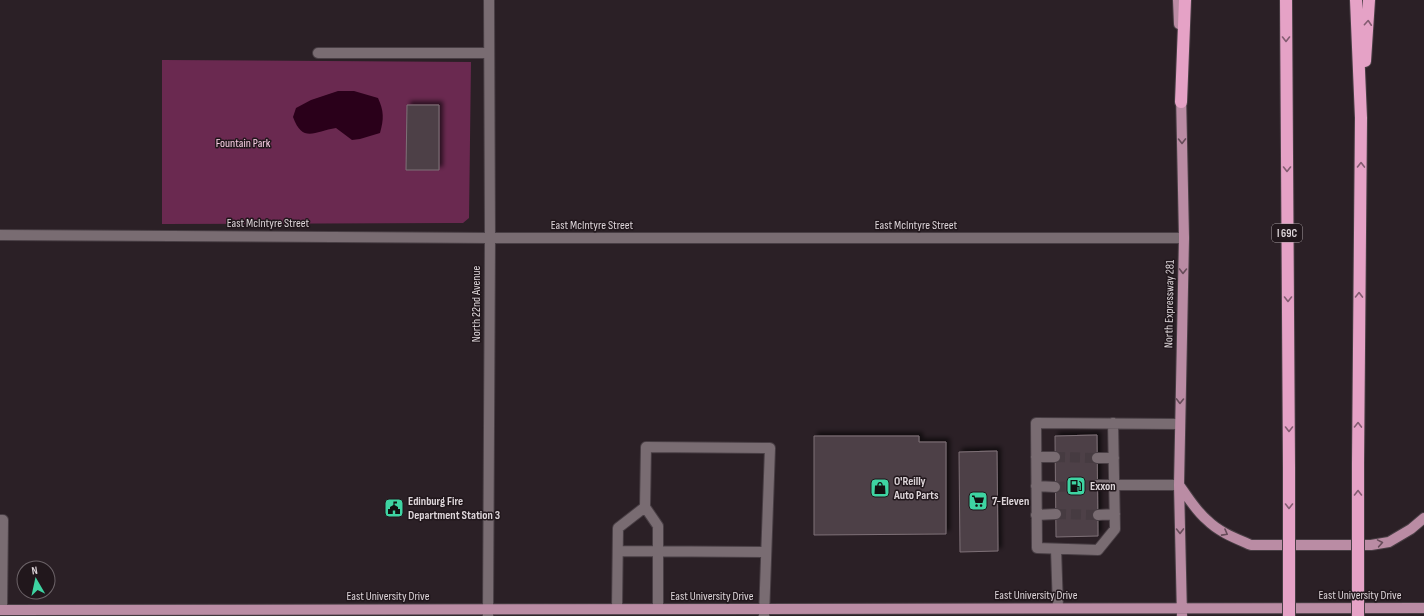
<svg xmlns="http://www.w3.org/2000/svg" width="1424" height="616" font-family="'Sofia Sans Condensed',sans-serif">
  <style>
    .green { fill: #6a2950 }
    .water { fill: #2a001a }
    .building { fill: #4d4147; stroke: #7e7077; filter: url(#shadow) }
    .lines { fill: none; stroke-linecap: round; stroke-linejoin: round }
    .minor-tunnel { stroke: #463b41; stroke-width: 10; stroke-dasharray: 10 5; stroke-linecap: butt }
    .minor-casing { stroke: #483e44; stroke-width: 12 }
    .major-casing { stroke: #483e44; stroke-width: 12 }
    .highway-casing { stroke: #483e44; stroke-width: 14 }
    .minor { stroke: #796c72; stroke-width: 10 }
    .major { stroke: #ba8ca4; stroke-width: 10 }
    .highway { stroke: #e5a2c6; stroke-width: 12 }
    .highway-bridge-casing { stroke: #483e44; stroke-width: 14; stroke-linecap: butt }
    .highway-bridge { stroke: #e5a2c6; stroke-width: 12 }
    .oneway { stroke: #835c71 }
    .oneway2 { stroke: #664c59 }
    .labels { text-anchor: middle; stroke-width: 3; stroke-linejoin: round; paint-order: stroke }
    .shield { fill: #21171c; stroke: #a59ca0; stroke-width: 1 }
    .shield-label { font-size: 11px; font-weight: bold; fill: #ddd5d9 }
    .park-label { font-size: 12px; fill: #fad0e5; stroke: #21171c }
    .street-label { font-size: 12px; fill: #ddd5d9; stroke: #21171c }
    .poi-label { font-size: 12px; font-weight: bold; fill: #ddd5d9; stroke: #21171c; text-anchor: start }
  </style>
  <defs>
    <filter id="shadow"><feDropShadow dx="3.5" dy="-3.5" stdDeviation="2" flood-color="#0009"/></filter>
  </defs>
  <rect width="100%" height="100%" fill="#2b2026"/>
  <path class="green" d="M162,60L471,62L469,218L463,223H453L162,224Z"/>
  <path class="water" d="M338,91H354L378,98C384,111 384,119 380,133L360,139L352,140L336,128C315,131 303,144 293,117L296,108L311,100Z"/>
  <path class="building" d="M407,105H439V170H406Z
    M1097,435L1098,536L1056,537L1055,436Z
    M814,436H919V442H946V534L814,535Z
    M997,451L998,551L960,552L959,452Z"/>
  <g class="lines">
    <path class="minor-tunnel" d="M1055,457L1097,458
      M1055,487L1097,485
      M1056,514L1098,515"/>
    <defs>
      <path id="minor" d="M318,53H489
        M0,235L490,238H1184
        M1113,423L1115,529L1098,550L1037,548L1036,423L1180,424
        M1036,457H1055
        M1097,458H1114
        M1097,485H1179
        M1036,486L1055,487
        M1036,515L1056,514
        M1098,515L1115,514
        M0,520H3L2,610
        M1056,549L1058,608
        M618,551L766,552
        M617,609L618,528L645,507
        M658,609V526L645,507L646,447L770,448L764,616
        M488,616L490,238L489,0"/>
      <path id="major" d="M1178,0L1179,24
        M1181,94L1184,238L1179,485L1182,616
        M1179,485C1188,497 1196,511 1207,520C1219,532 1235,538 1251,545H1371L1389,542L1411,529L1424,518
        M0,610L1424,608"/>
      <path id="highway" d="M1286,0L1289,467
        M1356,0L1361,118L1358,464
        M1365,61L1369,0
        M1181,102L1185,0"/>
    </defs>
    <use href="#minor" class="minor-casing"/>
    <use href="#major" class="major-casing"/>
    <use href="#highway" class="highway-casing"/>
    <use href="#minor" class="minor"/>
    <use href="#major" class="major"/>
    <use href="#highway" class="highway"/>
    <defs>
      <path id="highway-bridge" d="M1358,464V616
        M1289,467V616"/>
    </defs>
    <use href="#highway-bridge" class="highway-bridge-casing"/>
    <use href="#highway-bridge" class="highway-bridge"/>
  </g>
  <defs><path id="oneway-chevron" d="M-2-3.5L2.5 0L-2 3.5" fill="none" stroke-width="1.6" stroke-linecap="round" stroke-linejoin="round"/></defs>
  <g class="oneway">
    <use href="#oneway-chevron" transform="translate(1368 23) rotate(-86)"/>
    <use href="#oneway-chevron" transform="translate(1286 39) rotate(90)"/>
    <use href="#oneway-chevron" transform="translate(1361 165) rotate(-89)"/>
    <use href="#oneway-chevron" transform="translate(1287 169) rotate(90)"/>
    <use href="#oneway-chevron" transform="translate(1359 295) rotate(-89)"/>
    <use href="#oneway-chevron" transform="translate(1288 299) rotate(90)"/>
    <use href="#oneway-chevron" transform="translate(1358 425) rotate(-89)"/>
    <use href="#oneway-chevron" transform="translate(1289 429) rotate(90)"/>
    <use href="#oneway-chevron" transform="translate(1358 493) rotate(-90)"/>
    <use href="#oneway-chevron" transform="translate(1289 506) rotate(90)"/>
  </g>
  <g class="oneway2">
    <use href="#oneway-chevron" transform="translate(1182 141) rotate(89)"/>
    <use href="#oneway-chevron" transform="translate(1183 271) rotate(91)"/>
    <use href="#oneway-chevron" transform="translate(1180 401) rotate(91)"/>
    <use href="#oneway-chevron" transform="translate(1180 531) rotate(89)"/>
    <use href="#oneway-chevron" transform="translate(1225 533) rotate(29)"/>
    <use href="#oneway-chevron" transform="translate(1380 543) rotate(-10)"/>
  </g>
  <defs>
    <symbol id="fuel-square" viewBox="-11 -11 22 22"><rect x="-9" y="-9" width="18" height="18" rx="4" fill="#3ed4a2" stroke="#21171c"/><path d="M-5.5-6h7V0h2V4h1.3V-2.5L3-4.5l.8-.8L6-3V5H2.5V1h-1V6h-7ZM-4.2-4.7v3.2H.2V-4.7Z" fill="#111"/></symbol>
    <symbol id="shop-square" viewBox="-11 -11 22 22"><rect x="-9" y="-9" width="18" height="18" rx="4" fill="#3ed4a2" stroke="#21171c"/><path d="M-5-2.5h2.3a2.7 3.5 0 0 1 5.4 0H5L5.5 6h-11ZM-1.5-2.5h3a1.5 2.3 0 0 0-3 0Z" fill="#111"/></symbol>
    <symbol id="supermarket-square" viewBox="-11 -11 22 22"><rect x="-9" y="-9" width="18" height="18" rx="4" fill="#3ed4a2" stroke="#21171c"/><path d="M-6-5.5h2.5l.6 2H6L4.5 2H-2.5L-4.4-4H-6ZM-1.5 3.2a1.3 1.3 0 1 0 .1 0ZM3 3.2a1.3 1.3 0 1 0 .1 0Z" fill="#111"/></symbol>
    <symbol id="civic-square" viewBox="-11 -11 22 22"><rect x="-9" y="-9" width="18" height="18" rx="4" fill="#3ed4a2" stroke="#21171c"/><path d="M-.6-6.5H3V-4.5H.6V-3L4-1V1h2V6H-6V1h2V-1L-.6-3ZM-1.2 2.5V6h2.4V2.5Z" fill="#111"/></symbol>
  </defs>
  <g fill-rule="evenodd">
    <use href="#fuel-square" x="1065" y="475" width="22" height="22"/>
    <use href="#shop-square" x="869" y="477" width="22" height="22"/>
    <use href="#supermarket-square" x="967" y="490" width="22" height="22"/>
    <use href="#civic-square" x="383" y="497" width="22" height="22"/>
  </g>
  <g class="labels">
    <rect class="shield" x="1272" y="224" width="30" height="18" rx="3"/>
    <g class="shield-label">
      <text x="1287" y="237">I 69C</text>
    </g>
    <g class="park-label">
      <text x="243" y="147">Fountain Park</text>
    </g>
    <g class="street-label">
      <text x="268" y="227">East McIntyre Street</text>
      <text x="592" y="229">East McIntyre Street</text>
      <text x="916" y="229">East McIntyre Street</text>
      <text transform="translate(476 304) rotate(-90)" y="4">North 22nd Avenue</text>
      <text transform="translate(1169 304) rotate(-89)" y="4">North Expressway 281</text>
      <text x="1036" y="599">East University Drive</text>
      <text x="1360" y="599">East University Drive</text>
      <text x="388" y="600">East University Drive</text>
      <text x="712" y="600">East University Drive</text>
    </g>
    <g class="poi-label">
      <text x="894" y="485">O'Reilly<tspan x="894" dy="14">Auto Parts</tspan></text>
      <text x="1090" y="490">Exxon</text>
      <text x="408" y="505">Edinburg Fire<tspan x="408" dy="14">Department Station 3</tspan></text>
      <text x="992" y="505">7-Eleven</text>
    </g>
  </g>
  <g transform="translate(36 580) rotate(351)"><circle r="19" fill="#21171c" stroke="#6c6368"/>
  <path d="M0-3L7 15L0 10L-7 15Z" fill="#3ed4a2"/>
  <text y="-6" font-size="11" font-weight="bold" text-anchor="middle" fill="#ddd5d9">N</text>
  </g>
</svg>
